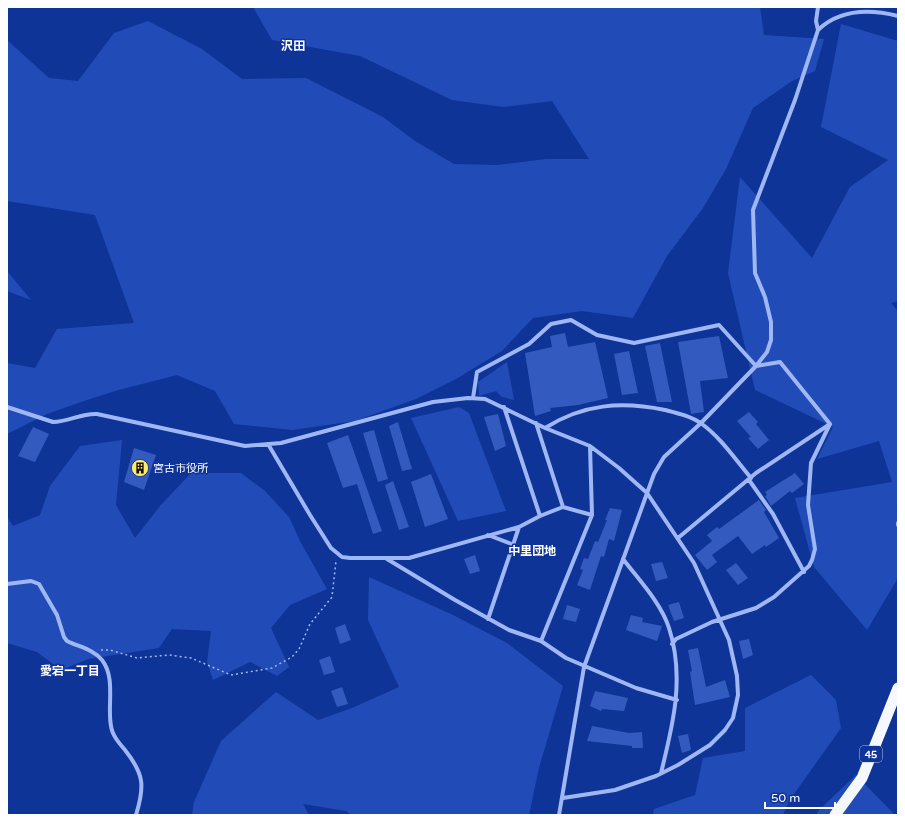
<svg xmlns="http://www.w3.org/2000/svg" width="905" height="822" font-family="'Varela Round','Noto Sans JP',sans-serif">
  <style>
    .green { fill: #214cb7 }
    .building { fill: #335abe }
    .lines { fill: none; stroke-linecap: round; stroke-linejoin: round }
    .path { stroke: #9fb7f5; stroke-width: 1.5; stroke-dasharray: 2 3; stroke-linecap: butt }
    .minor { stroke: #9fb7f5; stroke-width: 4 }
    .trunk { stroke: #f6f8ff; stroke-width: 11 }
    .labels { text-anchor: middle; stroke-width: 3; stroke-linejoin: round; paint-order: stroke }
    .shield { fill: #0f3497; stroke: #b7c2e0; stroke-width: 1 }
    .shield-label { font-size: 10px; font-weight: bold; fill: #fff }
    .poi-label { font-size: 11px; fill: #fff; stroke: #0f3497; text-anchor: start }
    .neighbourhood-label { font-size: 12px; font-weight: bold; fill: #fff; stroke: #0f3497 }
  </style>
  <rect width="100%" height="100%" fill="#0f3497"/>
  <path class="green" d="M253,7H760L764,35L824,39L815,71L792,81L753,108L726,169L703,208L667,256L633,318L582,311L533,318L502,351L456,379L416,399L355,421L292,430L234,424L215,391L177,375L115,391L81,402L47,414L7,434V363L35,368L57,329L134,323L95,215L7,201V40L49,78L78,81L114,33L148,21L202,49L242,79L306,78L383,117L415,141L454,164L497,165L546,159H589L552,101L503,107L452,100L360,56L272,40Z
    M841,24L898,41V301L891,303L898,311V578L867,630L814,567L795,498L892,482L879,441L817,459L833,427L755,390L728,273L740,177L812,258L850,187L888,160L821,127Z
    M7,271L31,300L7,291Z
    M507,362L514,400L502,397L496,391L479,396L478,382Z
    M459,407L469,413L506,511L458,521L411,418Z
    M122,440L116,505L135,538L160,506L191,473H241L265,491L289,517L301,543L327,589L290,605L271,628L289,667L277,676L250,662L213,680L207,662L211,631L172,629L159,648L88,659L61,670L37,652L7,643V517L13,526L40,515L50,486L80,446Z
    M369,577L453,615L507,643L563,686L539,768L529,815H351L346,811L303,804L309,815H192L194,802L221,741L276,692L318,720L352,708L399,687L368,620Z
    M811,675L836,700L841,728L789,801L783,815H653L654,809L695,795L703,758L745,751V708Z
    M856,775L895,815H816L819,810Z"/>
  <path class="building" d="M565,333L568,347L595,342L608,398L578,405L550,408L551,411L535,416L525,353L552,347L550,336Z
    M719,336L728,378L700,381L704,412L691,414L678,342Z
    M660,343L672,402H657L645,346Z
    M629,351L638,393L622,395L614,354Z
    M749,412L758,422L756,424L769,440L758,449L748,438L751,437L737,421Z
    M498,414L506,446L495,451L484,417Z
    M398,422L412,469L402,471L389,426Z
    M33,427L49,434L35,462L18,456Z
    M374,430L388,479L378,482L363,433Z
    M348,435L382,531L373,534L357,484L343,488L327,443Z
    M134,448L156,455L144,490L124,482Z
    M795,473L804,484L792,493L790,491L771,506L765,496L767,495L765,492Z
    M431,474L448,519L425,527L411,482Z
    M393,481L409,527L399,530L385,485Z
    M759,500L766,510L764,512L779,538L766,547L765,545L752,554L738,536L712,555L717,562L707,570L695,555L712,541L707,535L717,527L719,529Z
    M610,508L622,510L614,541L609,539L604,557L601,556L590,590L577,585L583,570L580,569L584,558L588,559L595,541L598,542L607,520H605Z
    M475,555L480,571L470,574L464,559Z
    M662,562L668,578L656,581L651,564Z
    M736,563L748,578L738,585L726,570Z
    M679,602L684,618L674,621L668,605Z
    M567,605L580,609L576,622L563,619Z
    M631,615L643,618L642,622L662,626L657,641L626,630Z
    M345,624L351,640L340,644L335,628Z
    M749,639L753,655L743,659L739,641Z
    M698,648L706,687L725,680L730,697L695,705L690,672L692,671L688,650Z
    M330,656L335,672L324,675L319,660Z
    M342,687L348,704L337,707L331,691Z
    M595,691L628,698L624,711L602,709L601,711L590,706Z
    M592,726L629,733L642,732L643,748H632V746L587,741Z
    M688,734L691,750L682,753L678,736Z"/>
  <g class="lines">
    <path class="path" d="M101,650H110L137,658L169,655L191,658L231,675L272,668L292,657L299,649L310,624L332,597L336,561"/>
    <path class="minor" d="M818,30L816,21L818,7
      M473,398L477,372L529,344L551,324L571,320L597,335L634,343L719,325L756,366L780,362L830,424
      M7,407L53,422C69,422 81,413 97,414L245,446L281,443L433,402L468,398L485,399L545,428L590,446L619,468L647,493L694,563L729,640L737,676L738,695L733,718L725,730L710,745L678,765L656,776L615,790L563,798
      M504,407L540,516
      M536,423L563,507
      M545,428C583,404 621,401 665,410C677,413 691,416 702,424C721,438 735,459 751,478
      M268,444L310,515L331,548L342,557L350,558H409L519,527L540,516L563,507L592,515
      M749,480L773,514L804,572
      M898,523V525
      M488,535L514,545
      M678,538L756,473L830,424
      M387,559L455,600L509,630L541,641L566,658L636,688L677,700
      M623,559C639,580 661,603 669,628C685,677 673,725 661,773
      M7,584L31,581L39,584L57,615L64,637L67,641C79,647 93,649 102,660C116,678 107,706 111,726C112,735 119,743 125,750C144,774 145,786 136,815
      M488,619L519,527
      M541,641L592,515L590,446
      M672,644L676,639L712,622L756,608L774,597L809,566L812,560L815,549L808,505L811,463L830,424
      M559,815L584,667L654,474L664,457L701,423L756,366L767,352L771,340V322L765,297L755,273L753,210L795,100L818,30C840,9 870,9 898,16"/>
    <path class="trunk" d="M835,815L862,778L898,688"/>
  </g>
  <defs>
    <symbol id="building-disc" viewBox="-11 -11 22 22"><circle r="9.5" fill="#ffec62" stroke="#0f3497"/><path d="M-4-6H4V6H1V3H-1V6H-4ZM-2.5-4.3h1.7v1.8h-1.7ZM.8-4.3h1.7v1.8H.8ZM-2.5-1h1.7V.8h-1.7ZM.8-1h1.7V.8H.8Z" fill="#111"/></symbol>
  </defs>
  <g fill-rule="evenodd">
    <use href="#building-disc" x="130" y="458" width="20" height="20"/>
  </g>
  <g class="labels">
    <rect class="shield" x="860" y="746" width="22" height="16" rx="3"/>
    <g class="shield-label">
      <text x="871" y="758">45</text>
    </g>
    <g class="poi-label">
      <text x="153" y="472">宮古市役所</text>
    </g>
    <g class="neighbourhood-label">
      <text x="293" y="50">沢田</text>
      <text x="532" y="555">中里団地</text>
      <text x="70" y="675">愛宕一丁目</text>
    </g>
  </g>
  <rect width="905" height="822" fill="none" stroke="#ffffff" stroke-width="16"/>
  <path d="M765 802v6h70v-6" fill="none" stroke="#ffffff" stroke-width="2"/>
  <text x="771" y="802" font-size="12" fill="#ffffff" stroke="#0f3497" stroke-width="3" paint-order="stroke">50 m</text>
</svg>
